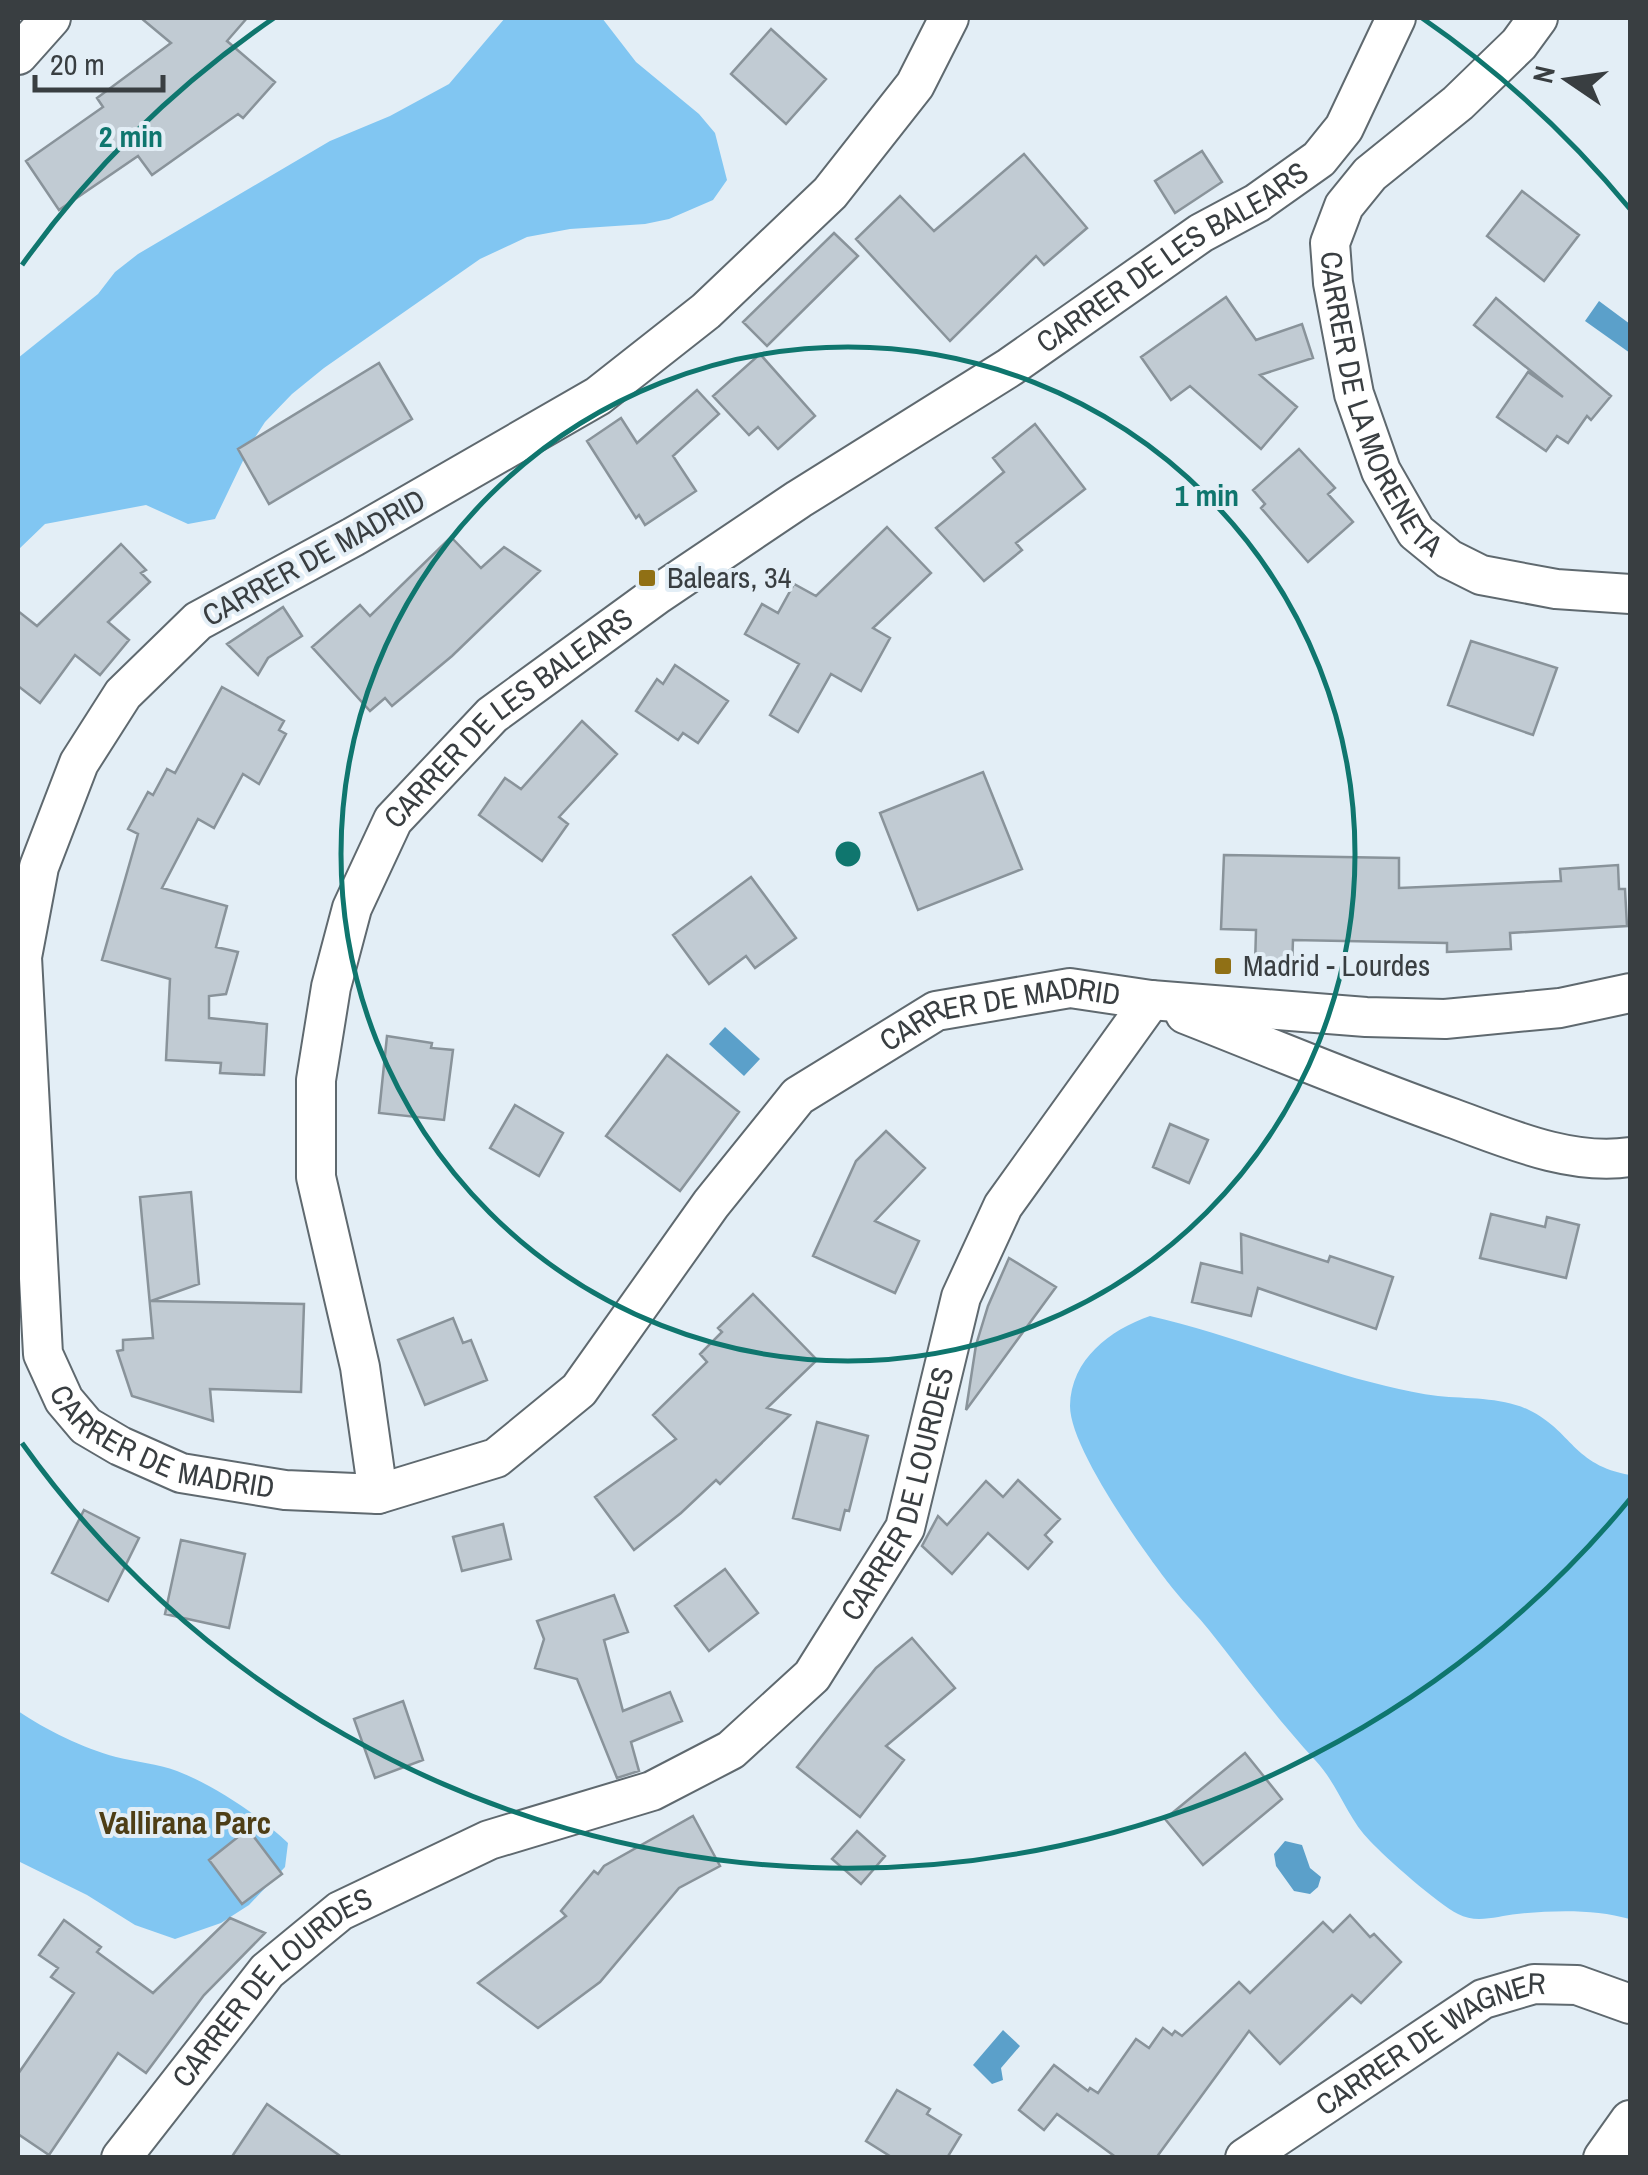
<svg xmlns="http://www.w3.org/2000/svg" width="1648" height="2175" font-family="'Archivo Narrow',sans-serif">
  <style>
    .forest { fill: #81c6f2 }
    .water { fill: #5ba0ca }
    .building { fill: #c1cbd3; stroke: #89939a; stroke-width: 2.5 }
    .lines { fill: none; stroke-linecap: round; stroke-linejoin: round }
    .minor-casing { stroke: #5f696f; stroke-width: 42 }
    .minor { stroke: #fff; stroke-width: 38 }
    .ring { fill: none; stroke: #0f766e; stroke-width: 5 }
    .poi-dot { fill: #907015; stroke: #e3eef6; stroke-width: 4 }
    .labels { text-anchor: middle; stroke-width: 8; stroke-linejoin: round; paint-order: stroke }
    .street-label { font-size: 30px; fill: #393e41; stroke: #e3eef6 }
    .poi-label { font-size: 30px; fill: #393e41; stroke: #e3eef6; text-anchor: start }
    .neighbourhood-label { font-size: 32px; font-weight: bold; fill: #4e3e16; stroke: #e3eef6 }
    .centre { fill: #0f766e; stroke: #e3eef6; stroke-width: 5 }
    .ring-label { font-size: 30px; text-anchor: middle; font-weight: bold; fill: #0f766e; stroke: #e3eef6; stroke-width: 8; stroke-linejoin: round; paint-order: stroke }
  </style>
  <rect width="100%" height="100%" fill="#e3eef6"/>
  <path class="forest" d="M505,18H602L636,62L699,114L715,133L727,180L713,200L669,219L645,224L570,229L527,237L480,259L324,368L292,394L265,422L252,442L215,519L188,524L146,505L45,524L18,550V358L98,294L115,272L138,254L330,141L390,116L449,84Z
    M1150,1316C1230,1334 1306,1367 1386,1386C1403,1390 1421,1394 1438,1396C1468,1399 1502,1397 1529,1410C1572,1431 1573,1465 1630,1475V1919C1595,1909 1554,1910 1517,1914C1498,1916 1476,1924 1458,1914C1438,1904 1386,1858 1370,1841C1347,1818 1338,1784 1315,1760C1277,1719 1244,1674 1209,1630C1198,1616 1185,1604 1174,1590C1146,1555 1070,1449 1070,1406C1071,1359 1110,1330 1150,1316Z
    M18,1711C46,1730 83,1748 116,1757C136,1762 158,1764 177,1771C216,1786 258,1815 288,1843L285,1867L249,1905L221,1923L175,1939L135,1925L87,1895L18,1861Z"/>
  <path class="water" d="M1599,301L1630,324V353L1585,321Z
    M725,1027L760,1059L744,1076L709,1044Z
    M1285,1841L1302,1845L1310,1868L1321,1877L1318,1887L1310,1894L1294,1891L1276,1866L1274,1854Z
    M1003,2030L1020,2046L1001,2068L1003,2080L992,2084L973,2065Z"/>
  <path class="building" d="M141,18H247L227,41L275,82L243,118L238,114L152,175L138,156L59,210L26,161L103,107L97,98L171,43Z
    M771,29L826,79L786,124L731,74Z
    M1202,151L1222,182L1175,213L1155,181Z
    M1024,154L1087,228L1044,265L1036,256L950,341L856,239L900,196L934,231Z
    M1522,191L1579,235L1544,281L1487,236Z
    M834,233L858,256L767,346L743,322Z
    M1226,297L1256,340L1302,324L1313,358L1260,375L1297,407L1261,449L1190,386L1171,400L1141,357Z
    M1496,298L1611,396L1591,420L1587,416L1568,443L1557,436L1546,451L1497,417L1528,372L1563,397L1474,325Z
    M760,354L815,416L778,449L758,427L749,435L713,396Z
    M379,363L412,419L269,504L238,449Z
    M697,390L719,414L673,456L696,491L645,525L639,515L636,518L587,441L621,418L637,443Z
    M1035,424L1085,489L1016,543L1022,550L984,581L936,528L1004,472L993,458Z
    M1299,449L1335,488L1328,494L1353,522L1308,562L1261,508L1265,504L1253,490Z
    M887,527L931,573L873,628L890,638L861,691L831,674L798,732L770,715L799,664L745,634L762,604L778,613L794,584L816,596Z
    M451,537L481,568L504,547L540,571L452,656L392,706L385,698L370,711L312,647L360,605L370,616Z
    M121,544L146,570L141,573L150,582L108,622L129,640L100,675L75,655L40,703L18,686V611L37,626Z
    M283,607L302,636L268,658L258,675L227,644Z
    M1471,641L1557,668L1533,735L1448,705Z
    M675,665L728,701L698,743L683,733L678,740L636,711L657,679L663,684Z
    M222,687L284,721L279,730L286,734L259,784L243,774L214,828L198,819L162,888L227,906L216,947L238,952L226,994L209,996V1018L267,1024L264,1075L220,1073L221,1063L166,1060L170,979L102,960L138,834L128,829L148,792L153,795L167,769L175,773Z
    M582,721L617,754L559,817L568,824L542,861L479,815L505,778L521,789Z
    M983,772L1022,869L918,910L880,813Z
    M1224,855L1399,858V888L1561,881L1560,869L1618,865L1619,889H1625L1627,926L1510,933L1511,949L1447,952V943L1293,940L1292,967L1255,966L1256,930L1221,929Z
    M751,877L796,938L755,968L746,956L709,984L673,935Z
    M387,1036L432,1043L431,1048L453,1050L444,1120L379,1113Z
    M667,1055L739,1112L680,1191L606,1136Z
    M515,1105L563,1133L539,1176L490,1148Z
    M1170,1124L1208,1140L1189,1183L1153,1167Z
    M886,1131L925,1168L875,1221L919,1241L895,1293L813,1256L856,1161Z
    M191,1192L199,1284L151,1301L304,1304L301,1392L210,1389L213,1421L132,1396L117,1351L123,1350V1340L153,1338L140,1197Z
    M1491,1214L1545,1227L1547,1217L1579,1225L1566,1278L1480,1258Z
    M1241,1234L1328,1262L1330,1256L1393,1277L1376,1329L1258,1288L1251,1316L1192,1302L1201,1263L1242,1273Z
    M1009,1258L1056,1287L966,1410L976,1345L988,1306Z
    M753,1294L817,1360L767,1408L790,1415L720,1484L716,1480L681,1513L634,1550L595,1497L676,1439L653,1415L707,1362L700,1354L722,1332L718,1328Z
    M453,1318L463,1343L471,1340L487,1380L425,1405L398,1340Z
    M817,1422L868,1436L849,1511L845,1510L840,1530L793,1518Z
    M1018,1480L1060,1519L1045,1535L1052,1542L1028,1569L988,1533L952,1574L922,1546L938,1516L947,1525L986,1481L1003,1497Z
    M84,1510L139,1538L108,1601L52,1573Z
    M503,1524L511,1559L462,1571L453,1537Z
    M181,1540L245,1554L229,1628L165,1614Z
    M725,1569L758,1613L709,1651L675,1606Z
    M614,1595L628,1632L604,1640L623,1711L670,1692L682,1721L631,1742L639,1771L617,1778L577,1679L535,1668L544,1639L537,1621Z
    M912,1638L955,1688L886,1746L904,1760L860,1817L797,1767L876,1668Z
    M403,1701L423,1760L375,1778L354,1719Z
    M1245,1753L1282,1799L1203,1865L1165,1819Z
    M693,1816L720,1866L679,1888L600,1982L538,2028L478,1983L566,1916L561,1911L594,1871L598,1874L604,1866Z
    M248,1829L282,1874L242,1904L209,1860Z
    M857,1831L885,1856L861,1884L832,1859Z
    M1350,1915L1370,1937L1374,1934L1401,1962L1361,2003L1352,1995L1280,2064L1249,2031L1156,2158H1117L1057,2114L1044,2130L1019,2110L1054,2065L1088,2091L1090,2088L1098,2093L1136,2039L1149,2048L1163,2028L1172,2035L1175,2031L1182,2036L1239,1982L1250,1993L1323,1922L1333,1932Z
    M230,1918L265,1933L204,1995L146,2073L118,2053L49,2155L18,2134V2074L74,1993L51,1977L58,1968L39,1955L64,1920L101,1947L97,1952L153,1993Z
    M897,2090L930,2109L927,2114L961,2135L947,2158H893L866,2141Z
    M267,2104L343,2158H231Z"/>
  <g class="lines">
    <defs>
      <g id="minor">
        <path id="s1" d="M949,18L915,85L830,193L706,311L598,396L353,537L198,621L123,694L79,763L39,867L22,957L43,1354L64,1400L86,1426L120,1446L181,1473L285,1490L378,1494L496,1458L579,1390L711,1204L798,1096L936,1011L1070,988L1151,1000L1366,1017L1445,1019L1560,1008L1630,993"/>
        <path id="s2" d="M1538,18L1519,44L1458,103L1370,174L1344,206L1330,243L1333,283L1354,394L1381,471L1416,532L1449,559L1481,575L1556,589L1630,594"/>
        <path d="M18,55L51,18"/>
        <path d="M1185,1014C1274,1049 1362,1086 1452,1118C1507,1138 1570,1166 1630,1157"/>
        <path id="s3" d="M378,1494L360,1367L316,1177V1080L331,987L352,908L393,820L492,715L658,594L799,499L1010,367L1201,233L1257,203L1319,159L1344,128L1396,18"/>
        <path id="s4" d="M121,2158L267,1971L340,1911L489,1840L652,1791L731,1750L812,1676L905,1528L961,1297L1003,1206L1151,1000"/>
        <path id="s5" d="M1245,2158L1483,1999L1534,1984L1577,1985L1630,2004"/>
        <path d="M1603,2158L1630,2120"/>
      </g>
    </defs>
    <use href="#minor" class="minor-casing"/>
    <use href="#minor" class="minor"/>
  </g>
  <g class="ring">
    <circle cx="848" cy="854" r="507"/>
    <path d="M1630 1499A1014 1014 0 0 1 22 1443M22 265A1014 1014 0 0 1 274 18M1422 18A1014 1014 0 0 1 1630 209"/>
  </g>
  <g class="poi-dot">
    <rect x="637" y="568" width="20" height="20" rx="5"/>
    <rect x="1213" y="956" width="20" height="20" rx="5"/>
  </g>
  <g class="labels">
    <g class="street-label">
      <text dy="10" stroke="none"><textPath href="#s3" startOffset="1658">CARRER DE LES BALEARS</textPath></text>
      <text dy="10" stroke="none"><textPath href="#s2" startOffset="482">CARRER DE LA MORENETA</textPath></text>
      <text transform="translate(314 558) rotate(-29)" y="10">CARRER DE MADRID</text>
      <text dy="10" stroke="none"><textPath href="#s3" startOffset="848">CARRER DE LES BALEARS</textPath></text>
      <text dy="10" stroke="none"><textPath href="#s1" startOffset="2978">CARRER DE MADRID</textPath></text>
      <text dy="10" stroke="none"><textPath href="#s1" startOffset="1928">CARRER DE MADRID</textPath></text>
      <text dy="10" stroke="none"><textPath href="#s4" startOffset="1070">CARRER DE LOURDES</textPath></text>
      <text dy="10" stroke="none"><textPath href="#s4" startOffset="230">CARRER DE LOURDES</textPath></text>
      <text dy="10" stroke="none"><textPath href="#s5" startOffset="220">CARRER DE WAGNER</textPath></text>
    </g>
    <g class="poi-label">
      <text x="667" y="588">Balears, 34</text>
      <text x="1243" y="976">Madrid - Lourdes</text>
    </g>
    <g class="neighbourhood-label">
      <text x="185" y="1834">Vallirana Parc</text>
    </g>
  </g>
  <circle cx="848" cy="854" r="15" class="centre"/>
  <g class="ring-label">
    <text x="131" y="147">2 min</text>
    <text x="1207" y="506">1 min</text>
  </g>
  <rect width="1648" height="2175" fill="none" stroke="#393e41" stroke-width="40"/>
  <g transform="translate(1568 80) rotate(283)" stroke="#e3eef6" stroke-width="8" paint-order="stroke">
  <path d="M0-8L18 38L0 25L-18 38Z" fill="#393e41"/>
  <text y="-15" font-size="28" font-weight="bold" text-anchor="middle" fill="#393e41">N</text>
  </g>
  <path d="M35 75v15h128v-15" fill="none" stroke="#393e41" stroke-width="5"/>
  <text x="50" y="75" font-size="30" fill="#393e41" stroke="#e3eef6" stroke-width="8" paint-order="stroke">20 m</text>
</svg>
